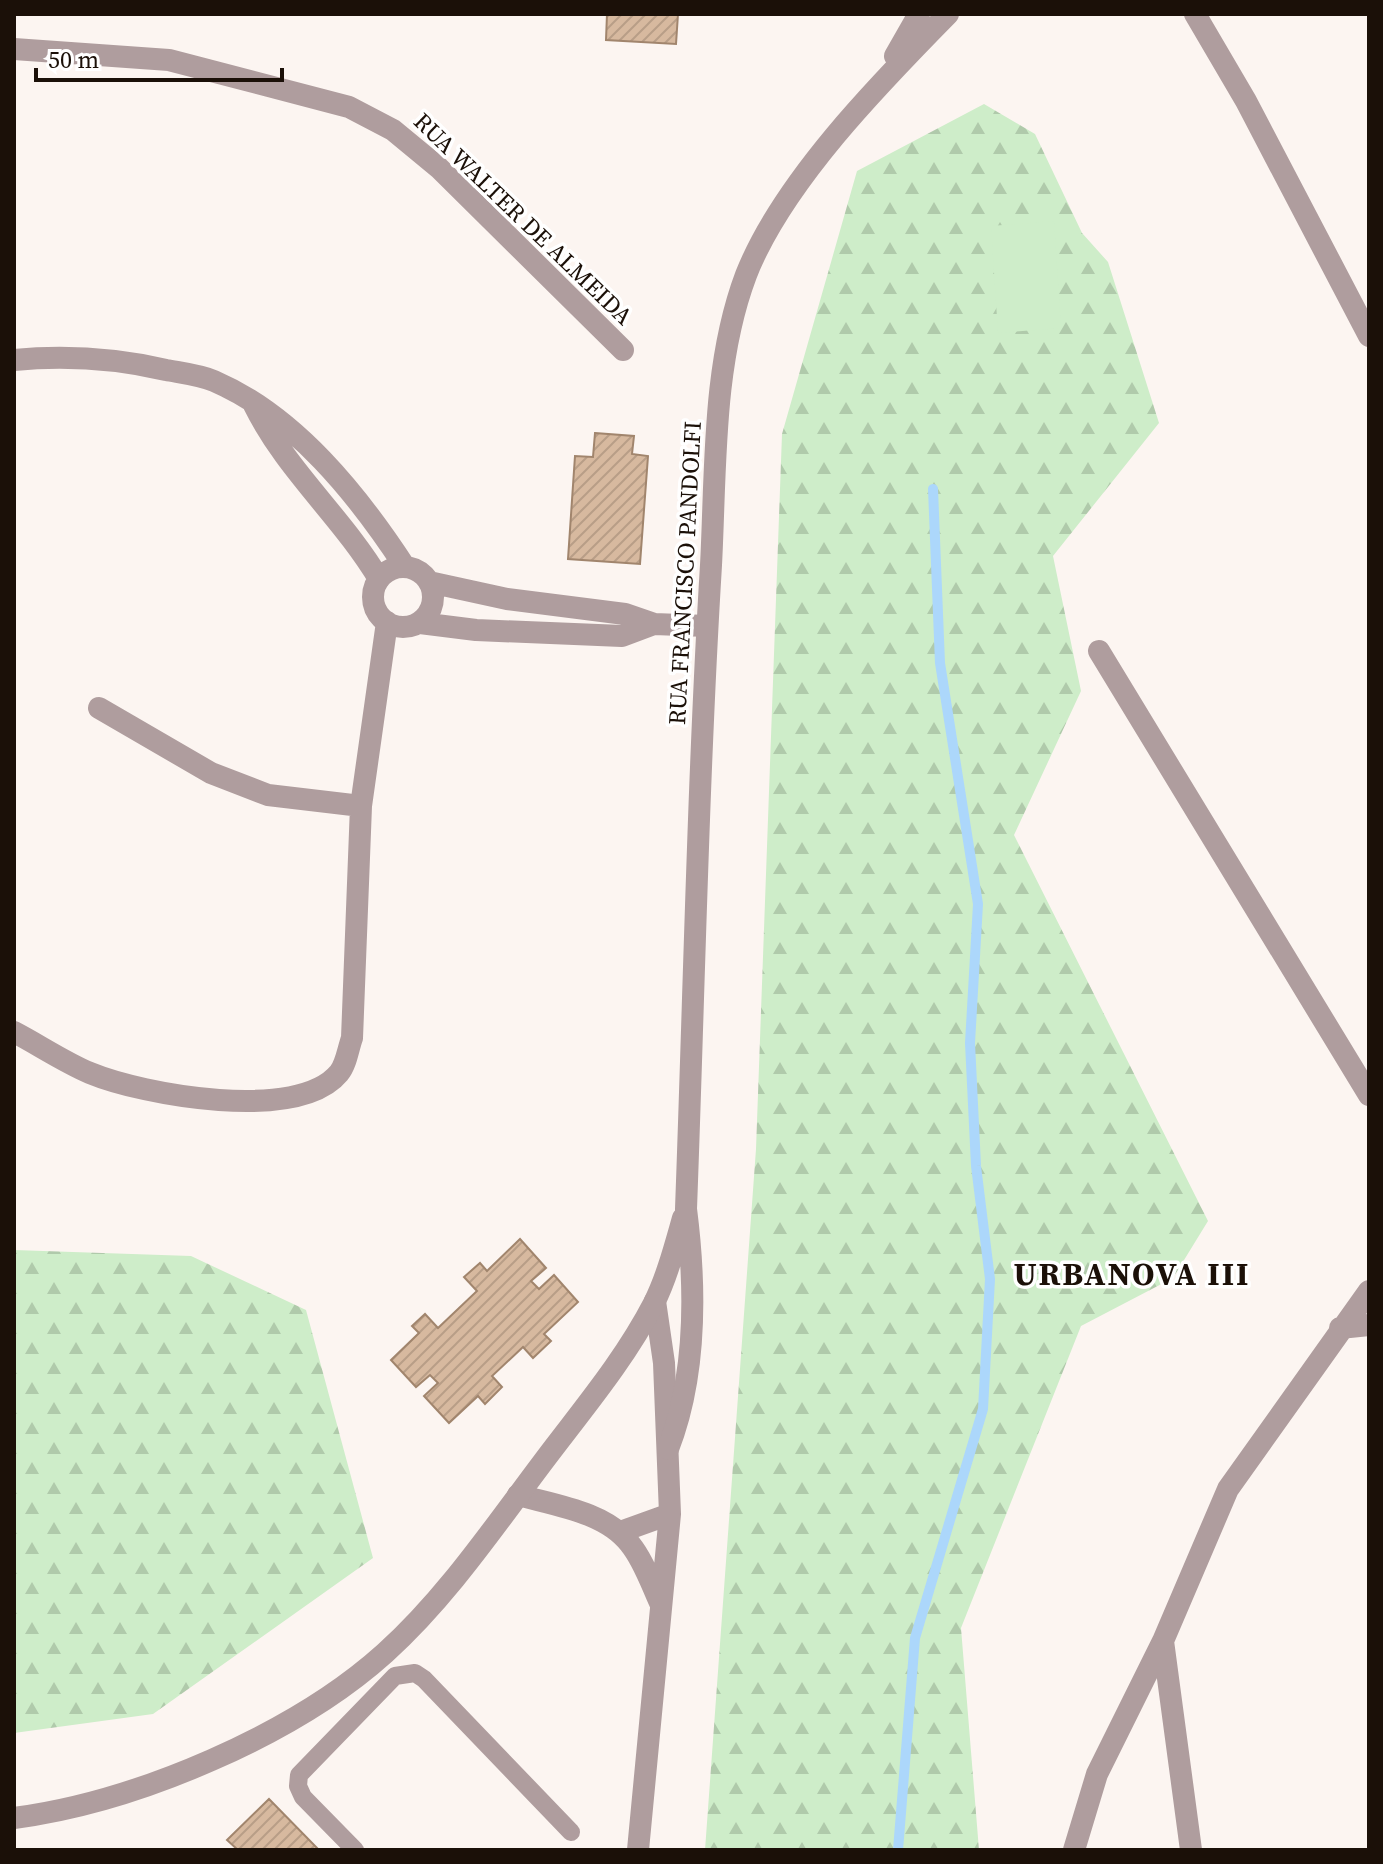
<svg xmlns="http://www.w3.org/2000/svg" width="1383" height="1864" font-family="'Source Serif 4',serif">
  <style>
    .forest { fill: url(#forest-firs) }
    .garden { fill: #ceedc9 }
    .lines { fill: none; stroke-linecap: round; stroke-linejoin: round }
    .stream { stroke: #acd7fb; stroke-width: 10 }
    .building { fill: url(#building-hatch); stroke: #a1856d; stroke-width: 2 }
    .service { stroke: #af9d9e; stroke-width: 18 }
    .minor { stroke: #af9d9e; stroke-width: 22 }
    .tertiary { stroke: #af9d9e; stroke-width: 22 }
    .labels { text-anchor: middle; stroke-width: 7; stroke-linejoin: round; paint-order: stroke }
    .street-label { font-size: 24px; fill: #1b1008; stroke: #fff }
    .district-label { font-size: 32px; font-weight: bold; letter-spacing: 2px; fill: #1b1008; stroke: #fff }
  </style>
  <defs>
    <pattern id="forest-firs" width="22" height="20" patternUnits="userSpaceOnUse" patternTransform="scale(2)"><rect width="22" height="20" fill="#ceedc9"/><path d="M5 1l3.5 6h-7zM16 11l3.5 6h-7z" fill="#b0caab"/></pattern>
    <pattern id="building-hatch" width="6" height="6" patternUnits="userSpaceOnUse" patternTransform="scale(2)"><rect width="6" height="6" fill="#d7b99f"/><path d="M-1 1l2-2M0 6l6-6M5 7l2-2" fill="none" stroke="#b89e87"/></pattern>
  </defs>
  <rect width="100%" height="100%" fill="#fcf5f1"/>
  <path class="forest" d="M984,104L1035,134L1082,233L1108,262L1159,423L1053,556L1081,691L1014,835L1208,1221L1173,1278L1081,1326L961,1628L979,1850H705L756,1149L782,434L857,171Z
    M14,1250L191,1256L306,1310L373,1558L153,1714L14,1733Z"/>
  <path class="garden" d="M1054,221L1061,328L998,333L991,226Z"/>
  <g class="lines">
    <path class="stream" d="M898,1850L915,1638L983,1409L990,1279L976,1166L970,1043L978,904L940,663L933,489"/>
  </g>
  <path class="building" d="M607,14H678L676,44L606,40Z
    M595,433L634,436L632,454L648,456L640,564L568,559L575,456L593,457Z
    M520,1239L546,1268L531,1281L539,1289L554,1275L578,1302L544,1334L551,1341L533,1358L523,1347L492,1376L502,1387L485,1404L478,1396L449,1423L424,1396L438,1383L430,1375L416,1387L391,1360L419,1333L412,1326L425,1314L438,1328L477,1291L464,1277L480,1263L487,1271Z
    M269,1799L319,1850H238L227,1840Z"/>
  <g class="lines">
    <path class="service" d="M355,1850L303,1797L298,1786L299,1775L395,1676L415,1673L424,1679L571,1832"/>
    <path class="minor" d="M1195,14L1246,101L1369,336
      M14,49L169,60L349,107L393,130L439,168L623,350
      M14,360C67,355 114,358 166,370C182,373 200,375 214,381C295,416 358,495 405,567
      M254,405C286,470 342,517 379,579
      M373 597a30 30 0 1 1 60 0a30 30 0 1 1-60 0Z
      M429,582L507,599L625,614L654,624L707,626
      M420,623L476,630L622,636L654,624
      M1099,651L1369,1095
      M99,708L211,773L268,795L361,806
      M14,1032C39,1045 64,1062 90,1073C143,1095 298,1123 339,1073C346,1065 348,1049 352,1038L361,806L387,622
      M1340,1328L1369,1325
      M518,1495C554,1505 606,1512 630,1544C644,1561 652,1586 661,1605
      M620,1532L670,1514
      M1163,1641L1191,1850
      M638,1850L670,1514L664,1363L655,1301
      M1074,1850L1097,1774L1163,1641L1228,1489L1369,1291"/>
    <path class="tertiary" d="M895,56L919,14
      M668,1449C697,1375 696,1287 686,1209C694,994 698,779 711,565C716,471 712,365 746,275C782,183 879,84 948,14
      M14,1818C136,1802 294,1735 385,1653C446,1598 494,1527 543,1462C582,1410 624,1361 654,1303C667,1277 675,1246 683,1218"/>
  </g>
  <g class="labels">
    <g class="street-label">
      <text transform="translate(523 219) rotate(44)" y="8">RUA WALTER DE ALMEIDA</text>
      <text transform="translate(685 573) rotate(-87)" y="8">RUA FRANCISCO PANDOLFI</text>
    </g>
    <g class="district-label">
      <text x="1132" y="1285">URBANOVA III</text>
    </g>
  </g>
  <rect width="1383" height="1864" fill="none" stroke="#1b1008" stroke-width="32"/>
  <path d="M36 68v12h246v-12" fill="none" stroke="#1b1008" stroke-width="4"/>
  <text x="48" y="68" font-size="24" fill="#1b1008" stroke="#ffffff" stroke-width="6" paint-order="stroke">50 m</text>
</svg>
